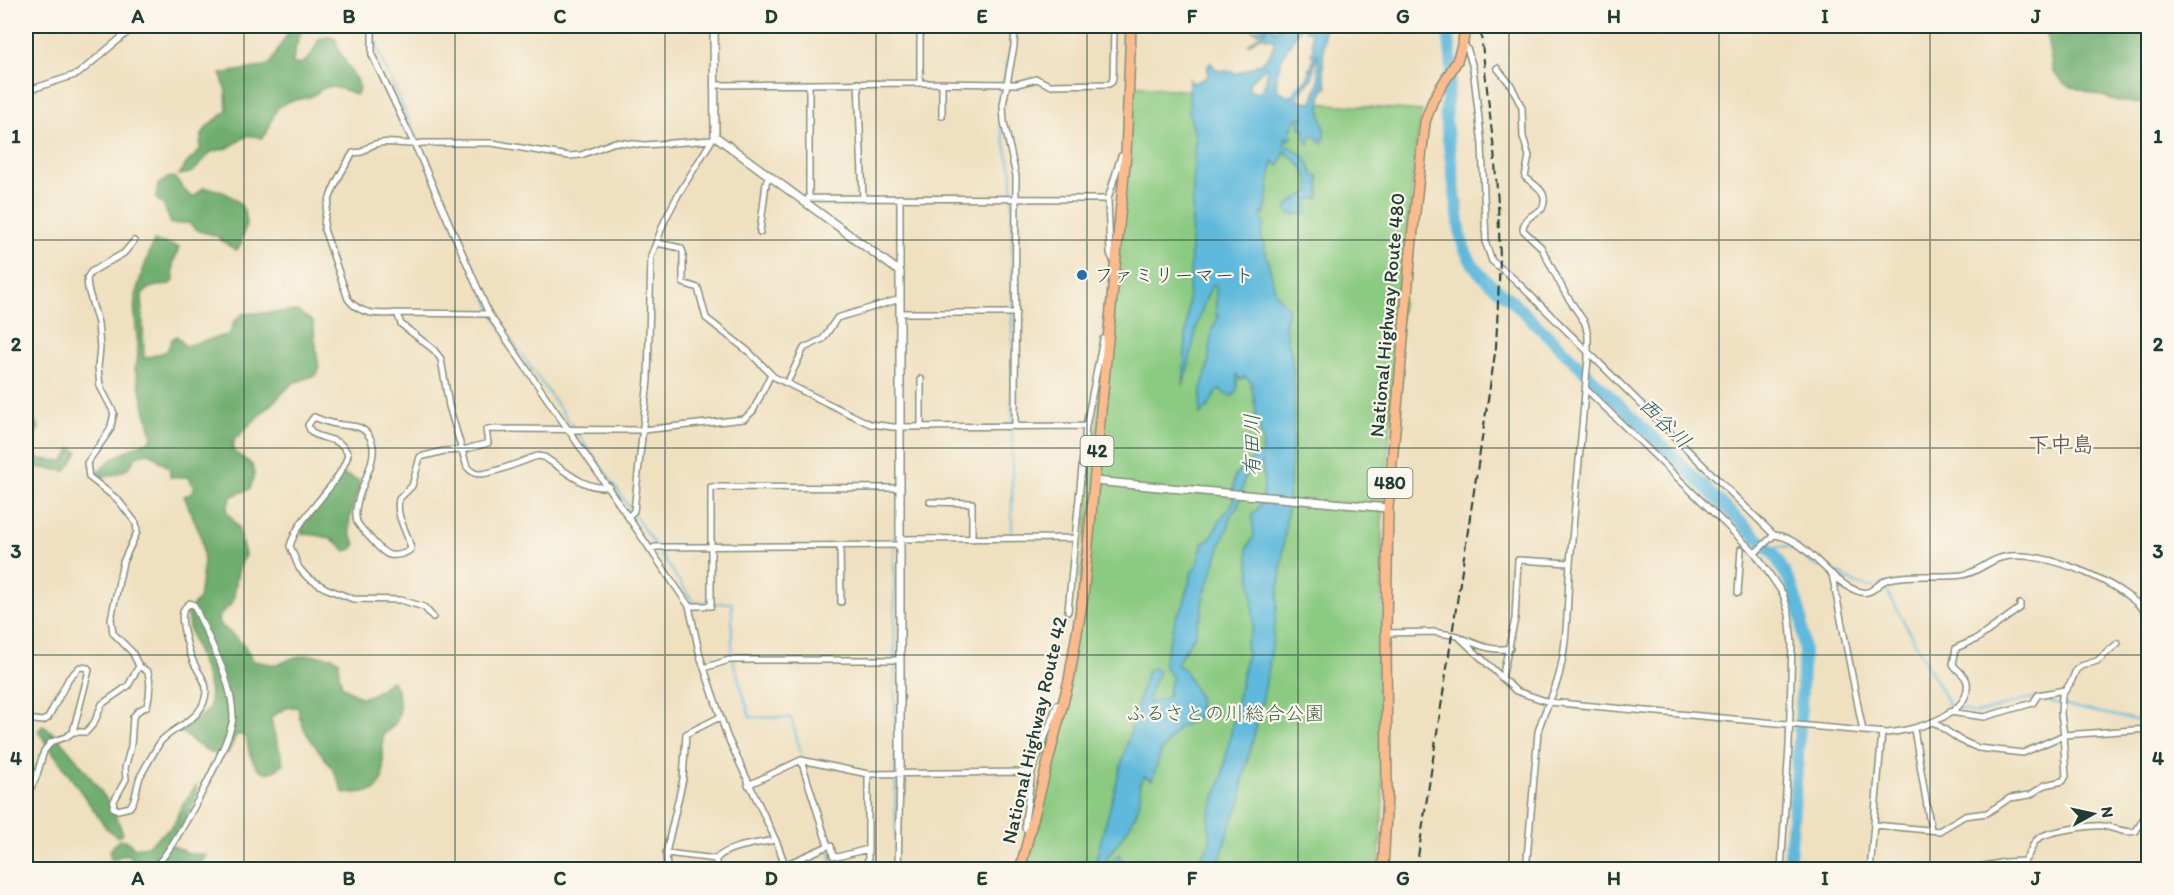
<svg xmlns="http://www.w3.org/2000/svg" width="2174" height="895" font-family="Itim,'Klee One',sans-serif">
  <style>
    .green { fill: #8bca81; stroke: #55845a; stroke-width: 1.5 }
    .forest { fill: #70ae6f; stroke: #487652; stroke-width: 1.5 }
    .water { fill: #5eb9dc; stroke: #3e7b88; stroke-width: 1.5; fill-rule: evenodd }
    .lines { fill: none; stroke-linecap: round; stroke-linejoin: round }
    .stream { stroke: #5eb9dc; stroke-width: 2 }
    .river { stroke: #5eb9dc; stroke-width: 12 }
    .minor-casing { stroke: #878e7a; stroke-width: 8 }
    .tertiary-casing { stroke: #878e7a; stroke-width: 10 }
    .trunk-casing { stroke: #878e7a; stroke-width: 12 }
    .minor { stroke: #fff; stroke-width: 5 }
    .tertiary { stroke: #fff; stroke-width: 7 }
    .trunk { stroke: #fbbb8d; stroke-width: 9 }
    .rail { stroke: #1f3d34; stroke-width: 2; stroke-dasharray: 9 4.5; stroke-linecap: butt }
    .grid { fill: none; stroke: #1f3d34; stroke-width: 1.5; stroke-opacity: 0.55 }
    .poi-dot { fill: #1f6fb2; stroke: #fbf7ec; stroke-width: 2 }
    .labels { text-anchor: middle; stroke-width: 4.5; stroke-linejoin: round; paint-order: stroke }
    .shield { fill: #fbf7ec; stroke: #61756b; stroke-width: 1.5 }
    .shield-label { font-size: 18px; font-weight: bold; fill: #1f3d34 }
    .poi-label { font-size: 20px; fill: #1f3d34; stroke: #fbf7ec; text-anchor: start }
    .street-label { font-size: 20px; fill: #1f3d34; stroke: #fbf7ec }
    .park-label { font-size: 20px; fill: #3a6047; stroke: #fbf7ec }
    .water-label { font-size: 21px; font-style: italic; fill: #2f5c5e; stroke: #fbf7ec }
    .quarter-label { font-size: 22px; font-weight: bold; fill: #695f57; stroke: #fbf7ec }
    .neatline { fill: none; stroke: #1f3d34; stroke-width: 2 }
    .grid-label { font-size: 20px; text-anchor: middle; font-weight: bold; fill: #1f3d34 }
  </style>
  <rect width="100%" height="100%" fill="#fbf7ec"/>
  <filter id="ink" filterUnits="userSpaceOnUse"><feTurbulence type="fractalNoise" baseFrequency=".0167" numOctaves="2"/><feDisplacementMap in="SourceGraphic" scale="12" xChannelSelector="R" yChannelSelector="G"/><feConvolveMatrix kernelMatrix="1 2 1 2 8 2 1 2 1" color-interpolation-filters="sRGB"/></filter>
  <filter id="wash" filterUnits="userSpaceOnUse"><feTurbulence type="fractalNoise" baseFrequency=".008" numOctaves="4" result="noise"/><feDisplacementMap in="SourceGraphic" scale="24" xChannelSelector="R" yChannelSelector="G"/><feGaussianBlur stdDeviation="1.35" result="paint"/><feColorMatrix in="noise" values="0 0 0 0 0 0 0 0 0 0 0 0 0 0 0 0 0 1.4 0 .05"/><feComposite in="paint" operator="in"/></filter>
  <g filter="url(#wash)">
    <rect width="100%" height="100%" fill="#efe0c0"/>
    <path class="green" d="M1132,85L1288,101L1422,111L1416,146L1382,524L1383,799L1379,869L1022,870L1070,683Z"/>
    <path class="forest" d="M292,26H303C299,39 293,50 293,64C308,66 314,51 319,39L331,36L336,40L339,51L358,83L359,90L356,95C348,91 338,87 329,87C321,87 318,93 312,96C299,101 288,98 277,109C270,118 271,131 262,138L248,135L228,148L211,152L195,170L190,173L179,175L186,164L200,150C200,127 210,125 227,111L226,92L221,74C238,70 254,70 270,64Z
      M2045,26H2148V103L2121,102L2066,85L2053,72Z
      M174,177L189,195L194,197L203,188C227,188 254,206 244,232C242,239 243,244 237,250C228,247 223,240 216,236C203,230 200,235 189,223L171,224L164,206L156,198L158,185L168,178Z
      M154,241L179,247L173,264L174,281L170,284L152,287L142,294L144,359L167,351L172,339L177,336L185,346L230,334L234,322L242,314L297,311L313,322L319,370L316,375L293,383L234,440L233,451C253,466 259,463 250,489L232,496L227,507V512L238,527L245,555L238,571L233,602L221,614L218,620L221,625L244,645L253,661L277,665L295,657L308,655L333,657L339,661V674L342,686L360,697C373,698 381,686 392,681C398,687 398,693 399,700C401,717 397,725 383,735C382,747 385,770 382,779C381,784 377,788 374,791L344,794C339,784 336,772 329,764C316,745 300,732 298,707L286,708L271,717C272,733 280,747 283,763C280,767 276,771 271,772C255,776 248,751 247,739L242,735H236L229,751L225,755C208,756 193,741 180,731L209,710C216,676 188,646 187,612L199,599L204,562L201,536L184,496L190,494L194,490L189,477H170V469L150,453C130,455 139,457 128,468C121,474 109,476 100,478L98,472C112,457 131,447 150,441L152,435L135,369C143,346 132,322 135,299C137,283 148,257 154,241Z
      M32,418L39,427C33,441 30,446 38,459L64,461L72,448L78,452L66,471L26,466V420Z
      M342,474L358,480L360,485C354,504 342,526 356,544L352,549L346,551C333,536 321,535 302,534V527Z
      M42,726C58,731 105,795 114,812C118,819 120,827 123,834L118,837L107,829L38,731Z
      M196,786C200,802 178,831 171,845L188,853L206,855L198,869H133L134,867L129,855H123L112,860C107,851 112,847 119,840H126L135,848L147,846L174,825L181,807Z"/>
    <path class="water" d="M1262,26H1272L1275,31L1279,26H1302C1289,45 1273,66 1277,90L1291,97L1298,86L1308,78L1309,68L1311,69L1313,58L1311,52L1314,51L1311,32L1305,30L1308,26H1324L1323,71L1327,87L1323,89C1321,98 1319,106 1321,115C1323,130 1327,125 1322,144L1317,137L1311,135L1309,144L1305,139V130L1303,127L1300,128V122L1303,117L1298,118L1290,131L1292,139L1287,140L1286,136L1284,145L1292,148L1305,157L1314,176H1319V198L1308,199L1307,214H1290L1286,209L1290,203L1310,191V187L1308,184C1309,169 1294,160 1285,151L1279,166L1273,161L1265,214L1261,213L1265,226L1261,233L1276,294L1288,307L1285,326L1292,357L1295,390L1294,430L1290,483L1277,608L1270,661L1261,708L1242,783C1243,807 1238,804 1231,823C1225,838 1222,854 1218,869H1191L1196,866L1211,841L1208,819L1222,778L1247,652L1246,643L1253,628L1252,589L1247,548L1254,536L1252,516C1266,501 1265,482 1262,463L1245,477L1238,507L1230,516L1229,526L1223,538L1202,602V614L1197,624L1196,634L1182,654L1177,665L1184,669L1199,697V716C1191,719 1188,726 1179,727L1161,752L1152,780L1144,776L1139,785C1146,811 1121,838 1106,859L1108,864L1119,854L1125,869L1093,870L1147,670L1154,668L1159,672L1151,688L1148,704L1168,697L1169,686L1173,678L1163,664L1177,614L1183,607L1192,571L1196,567L1203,542L1211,538L1220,520L1233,503L1234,477L1246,463L1261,455L1263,443L1258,421L1255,419L1256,410L1251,382L1245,377L1240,379L1237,375V390L1233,396L1226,395L1221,390L1217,391L1209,405L1200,415L1201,389L1208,367L1212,329L1219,316L1216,315V286L1213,284C1196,314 1193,353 1183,386L1190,275L1195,135L1189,112V79L1192,83L1202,80L1208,76V65L1211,63L1216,70L1232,72L1235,74C1252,69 1276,59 1274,38L1266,39L1265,36L1258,38L1248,45C1254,38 1262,35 1267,29H1265L1259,33L1252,30H1258ZM1317,53L1319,81L1312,102L1300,101L1298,96L1312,78ZM1266,67C1268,76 1266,87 1258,93L1248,90L1250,82Z"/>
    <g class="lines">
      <path class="stream" d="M375,26V37L380,55L496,319L608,476L694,603H732V657L750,717L791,718L803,760
        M903,536H918
        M1011,537H1012V173L1001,129L999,111V99L1011,49V26
        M1769,549C1775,548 1783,545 1789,547C1802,550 1808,566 1822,568
        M1828,569C1848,572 1849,587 1874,587
        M1879,587L1886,589L1949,705L1974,713L1986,711L2025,699L2040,698L2062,705L2141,721L2148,719
        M896,849L894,536H897
        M830,852L833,870"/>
      <path class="river" d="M1447,26C1449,41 1453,58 1451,74C1449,91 1444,105 1446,122L1461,238C1469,268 1487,282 1510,299L1774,554L1792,586L1801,616L1804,652L1798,757L1789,870"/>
    </g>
  </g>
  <g filter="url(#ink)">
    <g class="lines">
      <defs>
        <path id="minor" d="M372,26V55L418,152L489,314L689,606L700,656L727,736L777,843L787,870
          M1015,26L1014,46L1003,105L1004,122L1016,176L1015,426
          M920,34V83
          M1463,42L1468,51L1473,68L1482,145L1486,244L1492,261L1514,279L1774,535C1808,538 1829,584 1861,592C1874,595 1878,581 1889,579C1911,573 1939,578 1962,575C1978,573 1988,560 2004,557C2043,549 2125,583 2148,615
          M1497,68L1511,85L1522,108L1523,137L1529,156L1525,177C1535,186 1550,191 1542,209C1534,214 1523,219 1523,230L1541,247L1565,293L1585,323L1588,336V358L1570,563
          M858,83L863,198
          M942,83V116
          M714,85L920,83L1017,84L1037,79L1049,85L1109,84L1112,82L1113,78L1114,26
          M809,85V198
          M26,91L78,74L135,26
          M804,202L809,198L1108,199
          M760,232L766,183L769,176
          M134,241L124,253L91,272L87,278L88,289L98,323L100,348L98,367L100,386L114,413L110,430L87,463L89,477L118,500L136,523L137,532L123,562L111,619L113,633L132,652L139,666L148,672C151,683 150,695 147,706L138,711L133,717L131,746L125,768L126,779L114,801L113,807L118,810L130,807C137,798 136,787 140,777C142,773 158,745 161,741C176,725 204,720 206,692C207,682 200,675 196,667C190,657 178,619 184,609C185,607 188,605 190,603L194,605L199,616C213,648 232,681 233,716C233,739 176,846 158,863C155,866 149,868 145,870
          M657,243L681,248L683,252V283L698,288L706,318L749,352L774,377L870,424L893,427L1086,426
          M1116,259L1112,258L1110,253L1108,199L1121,156L1126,154
          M900,272V198
          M397,313L489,314
          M900,313H1016
          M921,379V427
          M787,383L804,348L823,339L837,318L900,299
          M1586,389L1755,553L1783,594L1789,614L1792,644L1789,746L1781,870
          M609,486C586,492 562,468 544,457L538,456C521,461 497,473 480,474C474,474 471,471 467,467L449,406L441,359L434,350L401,324L397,313C379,315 360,315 348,299L324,229C324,202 339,175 353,153L362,152C381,134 400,148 423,143H492L569,156L581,155L615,142L645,145L712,140
          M930,502L972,503V539
          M629,516L634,511L648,380L651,256L665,220L678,195L712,140
          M899,539L1073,538
          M840,546L841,602
          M650,550L655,547L899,545
          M1755,553L1774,535
          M1832,574L1863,731
          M1738,593L1741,549
          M689,606H711V487L900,488
          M1068,611L1086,426L1103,339L1109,337
          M433,617L424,607L401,600L353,599L325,588L307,577L299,568L290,546C300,512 337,490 348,455C340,432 313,444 308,425L314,417C321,420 329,423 336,424C349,427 361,423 369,436C385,459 349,496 357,522C360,528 367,534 372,540C377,545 382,553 390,555C397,556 406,554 411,549C408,531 395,518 399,499L412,486L420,457L444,451L463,450L488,443L486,430L488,429L643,430L744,419L753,411L771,374
          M1386,633L1433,632L1458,636L1516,691L1549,702L1886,733C1910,731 1972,717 1967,682C1965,674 1957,671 1953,664L1956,648L1977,639L2020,608V604
          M1464,639C1478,645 1494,652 1510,648
          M704,668L729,660H900
          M1502,678L1515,619L1518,560L1570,563C1567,599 1568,641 1559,675C1554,695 1543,712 1538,732L1526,870
          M1950,712L1984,717L2033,703L2038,695L2064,690
          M26,719L43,721L48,718L69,678L80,667L88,668L89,670L73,732L66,737L51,742L44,751L36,778L26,797
          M1935,723L1960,740L1978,748L2023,753L2064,735L2148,729
          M1914,729L1931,830
          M73,732H86L94,723L102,704L128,686L139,666
          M2064,735L2061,714L2062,695L2071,682L2076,670L2081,666L2097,661L2118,643
          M801,760L828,846H831L833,856L837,857L868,849
          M868,774V870
          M748,785L801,760L868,774L1032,772
          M1874,825L1939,831L1964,816L1987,813L2010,798L2030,795L2045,785L2063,781L2066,776L2063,735
          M1030,833L1025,828V821L1032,772L1057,705L1063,704
          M666,853L716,859V870
          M716,859C729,845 757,844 775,840
          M667,870L666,853L683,779L686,734L720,717
          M768,870L785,865L828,846
          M898,870L900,773
          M1870,870L1882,732
          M1964,870L2005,862L2024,861C2031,855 2031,843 2039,838C2048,831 2092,825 2104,826C2115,828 2125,834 2136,831L2148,811"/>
        <path id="tertiary" d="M714,26L715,136L900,272V773
          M1094,481L1388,508"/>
        <path id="trunk" d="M1020,870L1069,680L1083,597L1126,154L1131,26
          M1383,870L1387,795L1386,633L1388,508L1412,239L1425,122L1433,100L1457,61L1463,42L1465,26"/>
      </defs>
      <use href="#minor" class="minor-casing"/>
      <use href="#tertiary" class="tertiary-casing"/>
      <use href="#trunk" class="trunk-casing"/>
      <use href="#minor" class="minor"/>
      <use href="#tertiary" class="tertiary"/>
      <use href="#trunk" class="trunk"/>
      <path class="rail" d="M1416,870L1496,347L1500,259L1498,203L1494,151L1480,26"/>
    </g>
  </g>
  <path class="grid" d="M244,26V870M455,26V870M665,26V870M876,26V870M1087,26V870M1298,26V870M1509,26V870M1719,26V870M1930,26V870M26,240H2148M26,448H2148M26,655H2148"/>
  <circle class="poi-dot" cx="1082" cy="275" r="6"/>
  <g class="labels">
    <g class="shield">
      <rect x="1080.5" y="436" width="33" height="30" rx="4.5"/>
      <rect x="1367.5" y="468" width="45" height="30" rx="4.5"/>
    </g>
    <g class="shield-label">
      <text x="1097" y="457">42</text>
      <text x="1390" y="489">480</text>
    </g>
    <g class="poi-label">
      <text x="1094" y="282">ファミリーマート</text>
    </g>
    <g class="street-label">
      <text transform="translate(1387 315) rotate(-85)" y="7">National Highway Route 480</text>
      <text transform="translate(1034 730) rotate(-77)" y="7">National Highway Route 42</text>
    </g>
    <g class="park-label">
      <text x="1225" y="720">ふるさとの川総合公園</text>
    </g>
    <g class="water-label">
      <text transform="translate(1665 423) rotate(44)" y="7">西谷川</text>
      <text transform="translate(1252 445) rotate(-90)" y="7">有田川</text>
    </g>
    <g class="quarter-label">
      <text x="2061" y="452">下中島</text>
    </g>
  </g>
  <rect width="2174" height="895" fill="none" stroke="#fbf7ec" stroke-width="66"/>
  <g transform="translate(2093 814) rotate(82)" stroke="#fbf7ec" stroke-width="4.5" paint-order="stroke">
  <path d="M0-4.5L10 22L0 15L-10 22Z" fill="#1f3d34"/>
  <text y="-9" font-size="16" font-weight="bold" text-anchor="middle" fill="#1f3d34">N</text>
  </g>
  <rect x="33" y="33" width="2108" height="829" class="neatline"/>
  <g class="grid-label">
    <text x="138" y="23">A</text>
    <text x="349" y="23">B</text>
    <text x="560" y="23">C</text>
    <text x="771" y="23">D</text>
    <text x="982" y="23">E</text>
    <text x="1192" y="23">F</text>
    <text x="1403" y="23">G</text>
    <text x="1614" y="23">H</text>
    <text x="1825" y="23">I</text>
    <text x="2036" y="23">J</text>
    <text x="16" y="143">1</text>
    <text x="2158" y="143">1</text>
    <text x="16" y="351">2</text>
    <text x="2158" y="351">2</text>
    <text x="16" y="558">3</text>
    <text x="2158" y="558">3</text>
    <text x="16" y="765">4</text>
    <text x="2158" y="765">4</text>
    <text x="138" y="885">A</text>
    <text x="349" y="885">B</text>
    <text x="560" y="885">C</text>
    <text x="771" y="885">D</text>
    <text x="982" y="885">E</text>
    <text x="1192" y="885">F</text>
    <text x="1403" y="885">G</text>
    <text x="1614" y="885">H</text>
    <text x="1825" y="885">I</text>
    <text x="2036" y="885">J</text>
  </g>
</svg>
